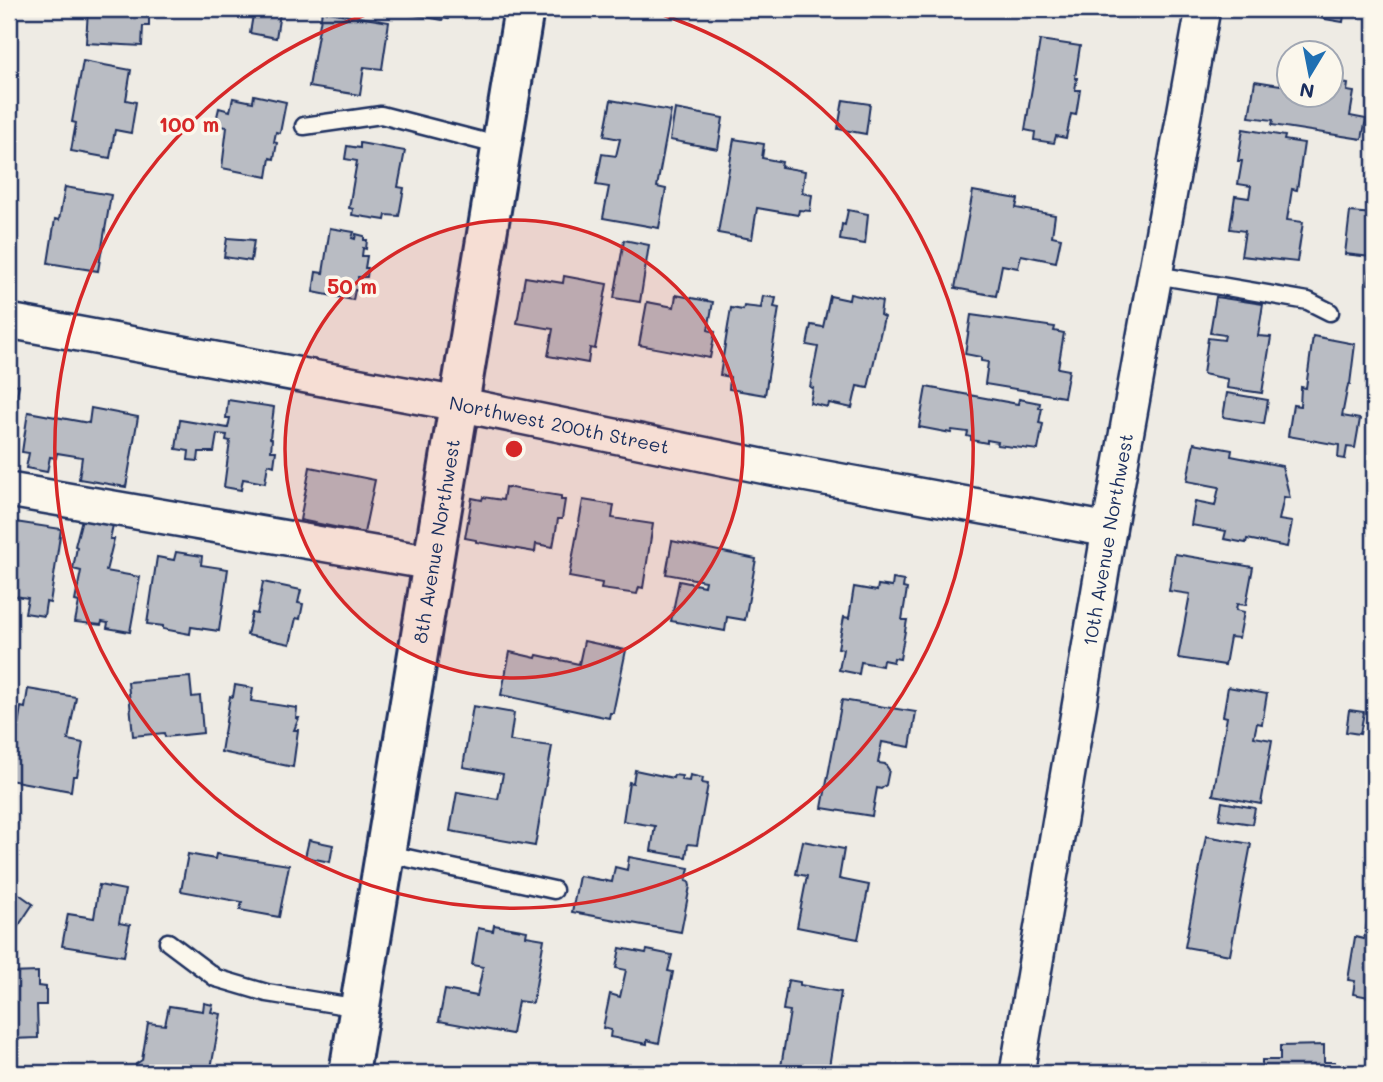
<svg xmlns="http://www.w3.org/2000/svg" width="1383" height="1082" font-family="Mali,sans-serif">
  <style>
    .building { fill: #b9bcc3; stroke: #1b2f5e; stroke-width: 2 }
    .lines { fill: none; stroke-linecap: round; stroke-linejoin: round }
    .service-casing { stroke: #1b2f5e; stroke-width: 21 }
    .minor-casing { stroke: #1b2f5e; stroke-width: 38 }
    .secondary-casing { stroke: #1b2f5e; stroke-width: 44 }
    .service { stroke: #fbf7ec; stroke-width: 16 }
    .minor { stroke: #fbf7ec; stroke-width: 33 }
    .secondary { stroke: #fbf7ec; stroke-width: 38 }
    .ring { fill: none; stroke: #d62828; stroke-width: 3.5 }
    .labels { text-anchor: middle; stroke-width: 7; stroke-linejoin: round; paint-order: stroke }
    .street-label { font-size: 19px; fill: #1b2f5e; stroke: #fbf7ec }
    .centre { fill: #d62828; stroke: #fbf7ec; stroke-width: 3.5 }
    .ring-label { font-size: 21px; text-anchor: middle; font-weight: bold; fill: #d62828; stroke: #fbf7ec; stroke-width: 7; stroke-linejoin: round; paint-order: stroke }
  </style>
  <rect width="100%" height="100%" fill="#eeebe4"/>
  <filter id="ink" filterUnits="userSpaceOnUse"><feTurbulence type="fractalNoise" baseFrequency=".0143" numOctaves="2"/><feDisplacementMap in="SourceGraphic" scale="14" xChannelSelector="R" yChannelSelector="G"/><feConvolveMatrix kernelMatrix="1 2 1 2 8 2 1 2 1" color-interpolation-filters="sRGB"/></filter>
  <g filter="url(#ink)">
    <path class="building" d="M88,9H145V12H149V26H143L142,46L86,43Z
      M254,9L280,13L276,38L250,33Z
      M398,9H453L450,10L448,19L443,18L442,20L397,12Z
      M1302,9H1345L1343,22L1301,15Z
      M322,11L389,22L382,69L364,67L360,95L309,87Z
      M1040,40L1080,46L1075,78H1077L1075,90H1080L1076,115L1071,114L1066,138L1056,136L1054,143L1034,140L1035,132L1025,130Z
      M83,61L131,70L126,100L136,102L131,133L115,130L110,158L71,151L76,123L72,122Z
      M1255,81L1280,85L1281,82L1288,83V94H1330V81L1348,84L1347,91L1354,92L1350,116L1366,119L1362,139L1272,125L1273,120L1249,117Z
      M254,95L286,102L280,133L276,132L274,142L277,143L274,159L270,158L267,177L222,168L227,127L215,125L219,108L230,111L233,98L253,102Z
      M611,100L671,111L657,187L666,189L659,228L603,218L609,187L596,185L602,154L616,156L620,139L604,136Z
      M843,100L870,104L866,134L838,129Z
      M675,109L723,118L718,149L670,140Z
      M1243,129L1285,136L1284,140L1304,143L1297,190L1292,189L1287,220L1303,222L1297,262L1241,256L1245,231L1230,229L1235,196L1249,198L1251,186L1238,184L1242,161H1238Z
      M734,139L764,144L762,158L782,162L781,167L805,171L802,193L812,195L810,211L799,210L798,215L757,208L752,239L718,233Z
      M360,143L405,151L398,187L404,188L399,216L386,215L385,220L352,215L353,209L349,208L357,161L345,159L347,146L360,148Z
      M65,187L111,195L98,271L48,263L55,219L59,220Z
      M973,191L1018,199L1016,208L1055,215L1052,236L1061,238L1056,262L1021,255L1018,268L1002,265L996,296L955,288Z
      M848,210L868,214L865,244L840,240L842,224L845,225Z
      M1350,212L1374,214V285L1368,284L1371,257L1345,254Z
      M330,228L354,232L352,238L355,239L356,234L364,236V240H367L366,249L363,248L362,256H367L365,268H368L367,277H358L359,291L355,290L353,300L313,292L316,272L323,273Z
      M227,238L254,240L251,261L224,257Z
      M624,240L649,245L640,302L614,298Z
      M564,276L607,284L595,349L590,348L588,363L548,356L553,329L517,323L525,277L563,283Z
      M850,294L882,301L880,315L884,317L868,388L857,386L852,408L829,403L828,407L810,403L813,388L810,387L818,347L807,345L811,325L823,327L830,296L849,300Z
      M676,295L713,302L708,330L715,332L710,358L639,345L647,302L674,307Z
      M763,296L776,298L774,307L779,308L765,395L729,389L730,377L720,375L731,308L743,310L744,306L761,308Z
      M1216,297L1263,304L1258,336L1271,337L1262,393L1227,388L1228,379L1203,374L1208,338L1224,340L1225,335L1210,333Z
      M971,315L1055,327L1054,331L1064,333L1058,368L1069,370L1064,397L985,384L988,362L981,361V357L965,354Z
      M1313,336L1355,344L1350,384L1348,385L1342,416L1360,419L1355,448L1347,447L1345,459L1338,458L1339,445L1288,436L1293,405L1300,406L1301,387L1306,388Z
      M9,383L19,385L9,434Z
      M926,387L1018,404L1019,399L1040,403L1039,408H1042L1039,423L1043,424L1038,450L997,445L998,442L987,440V443L971,440V437L967,436L968,432L952,430L951,433L919,427Z
      M1227,393L1268,400L1264,424L1223,417Z
      M228,400L274,407L270,438L272,439L271,451H276L274,466L268,464L265,483L243,479L241,490L224,487L230,441L226,440L227,435L217,434L214,452H199L198,461L188,460L189,451L176,449L180,420L228,428L230,418H226Z
      M91,408L138,417L126,487L79,479L82,457L57,453L56,458L50,457L47,472L26,468L29,453L22,452L28,412L89,423Z
      M1194,443L1232,450L1231,456L1282,466L1290,498L1284,497L1279,520L1292,522L1287,547L1247,539L1246,543L1224,539L1226,531L1191,525L1195,502L1215,506L1219,487L1187,481Z
      M310,467L375,480L364,533L300,520Z
      M505,487L561,496V500H565L562,519H558L553,547L536,544L535,552L476,542V540L465,538L472,498L482,500L483,497L503,500Z
      M583,500L614,505L612,518L653,524L643,588L639,587L637,594L601,589L602,583L569,577Z
      M82,519L113,525L110,539H114L106,571L140,577L130,632L107,628L108,623L102,622L101,625L75,622L79,602L75,601L81,571L73,569L77,547L75,546Z
      M9,521L61,529L50,603L46,602L44,616L25,613L28,598L9,595Z
      M672,541L756,559L745,620L727,617L725,631L671,621L679,581L704,586L705,581L666,574Z
      M176,552L202,556L201,565L228,569L219,631L191,627L190,634L163,629V626L147,624L157,557L174,560Z
      M1175,554L1253,567L1246,605L1237,604L1236,610L1244,612L1239,638L1230,637L1225,665L1178,658L1190,594L1169,591Z
      M893,579L904,581L903,588L907,589L902,620H907L900,659L894,658L893,662L883,660L882,666L861,662L859,674L839,670L843,649L838,648L844,617L849,618L854,587L877,591L878,585L892,587Z
      M263,582L301,590L298,603L303,604L300,619L296,618L290,644L247,635L252,613L257,614Z
      M584,641L626,650L613,713H610L609,718L501,695L510,652L536,658L537,655L579,664Z
      M190,677L192,697L200,696L203,733L165,737L164,733L133,736L128,682Z
      M235,685L253,688L251,701L297,708L296,718H299L294,730H298L293,767L221,752L230,696L233,697Z
      M1228,687L1267,694L1262,724L1257,723L1254,737L1272,740L1261,804L1213,795L1227,717L1223,716Z
      M28,689L76,697L68,740L83,743L77,776H73L71,791L9,780L21,707L25,708Z
      M842,700L916,712L910,747L882,742L878,763L885,764L889,770L886,785L881,789L877,788L872,816L822,808Z
      M473,706L514,713L510,741L552,746L535,846L450,831L457,792L498,799L503,774L463,767Z
      M1349,710L1364,712L1360,734L1346,732Z
      M635,770L673,778L674,775L682,776L681,780L689,781L690,775L703,778L702,783L708,784L697,845L688,844L686,857L651,851L655,826L623,821L629,782L633,783Z
      M1222,802L1255,808L1252,824L1219,819Z
      M1206,836L1251,844L1230,955L1185,947Z
      M309,840L333,845L330,862L305,857Z
      M803,841L844,849L839,879L869,885L858,939L797,927L807,876L796,874Z
      M188,854L215,859L216,854L289,865L279,917L240,910L242,902L181,891Z
      M629,857L689,868L686,881L689,882L690,886L681,932L572,912L579,876L612,882L615,867L627,870Z
      M99,885L125,890L119,923L130,925L124,956L62,946L68,914L94,918Z
      M9,887L33,904L9,940Z
      M1367,923L1374,925V998L1353,994L1355,981L1348,980L1355,937L1364,939Z
      M494,925L527,931L526,936L544,939L533,1003L518,1001L512,1034L439,1021L445,990L477,996L483,967L472,965L478,928L493,931Z
      M620,948L646,953L647,950L672,955L668,971L673,972L659,1043L647,1040V1044L610,1037L611,1030L603,1028L610,994L620,997L626,970L616,968Z
      M38,972V986L46,987V1005H37L38,1038L11,1039V1053H9V973Z
      M788,980L800,982V985L841,992L828,1073H780L790,1011L783,1010Z
      M204,1003L213,1005L211,1012L221,1014L211,1068H214L213,1073H135L136,1064L142,1060L148,1023L165,1025L169,1006L203,1011Z
      M1324,1045V1062H1335V1073H1262V1060H1280V1046Z
      M478,1068L509,1073H477Z"/>
    <g class="lines">
      <defs>
        <path id="service" d="M304,126L381,115L501,146
          M1156,275L1308,301L1330,312
          M384,853L554,890
          M168,942L216,978L267,993L359,1008"/>
        <g id="minor">
          <path id="s1" d="M9,321L458,404L771,468L1109,530"/>
          <path d="M9,490L432,563"/>
          <path id="s2" d="M1017,1073L1109,530L1203,9"/>
        </g>
        <g id="secondary">
          <path id="s3" d="M349,1073L524,9"/>
        </g>
      </defs>
      <use href="#service" class="service-casing"/>
      <use href="#minor" class="minor-casing"/>
      <use href="#secondary" class="secondary-casing"/>
      <use href="#service" class="service"/>
      <use href="#minor" class="minor"/>
      <use href="#secondary" class="secondary"/>
    </g>
  </g>
  <circle cx="514" cy="449" r="229" fill="#d62828" fill-opacity=".12"/>
  <g class="ring">
    <circle cx="514" cy="449" r="229"/>
    <path d="M644 9A459 459 0 1 1 384 9"/>
  </g>
  <g class="labels">
    <g class="street-label">
      <text dy="7" stroke="none"><textPath href="#s1" startOffset="560">Northwest 200th Street</textPath></text>
      <text dy="7" stroke="none"><textPath href="#s3" startOffset="539">8th Avenue Northwest</textPath></text>
      <text dy="7" stroke="none"><textPath href="#s2" startOffset="541">10th Avenue Northwest</textPath></text>
    </g>
  </g>
  <circle cx="514" cy="449" r="10" class="centre"/>
  <g class="ring-label">
    <text x="189" y="132">100 m</text>
    <text x="352" y="294">50 m</text>
  </g>
  <rect width="1383" height="1082" fill="none" stroke="#fbf7ec" stroke-width="35"/>
  <rect x="18" y="18" width="1348" height="1047" fill="none" stroke="#1b2f5e" stroke-width="2.5" filter="url(#ink)"/>
  <g transform="translate(1310 74) rotate(190)"><circle r="33" fill="#fbf7ec" stroke="#a1a7b3" stroke-width="2"/>
  <path d="M0-5L12 26L0 18L-12 26Z" fill="#1f6fb2"/>
  <text y="-10" font-size="19" font-weight="bold" text-anchor="middle" fill="#1b2f5e">N</text>
  </g>
</svg>
